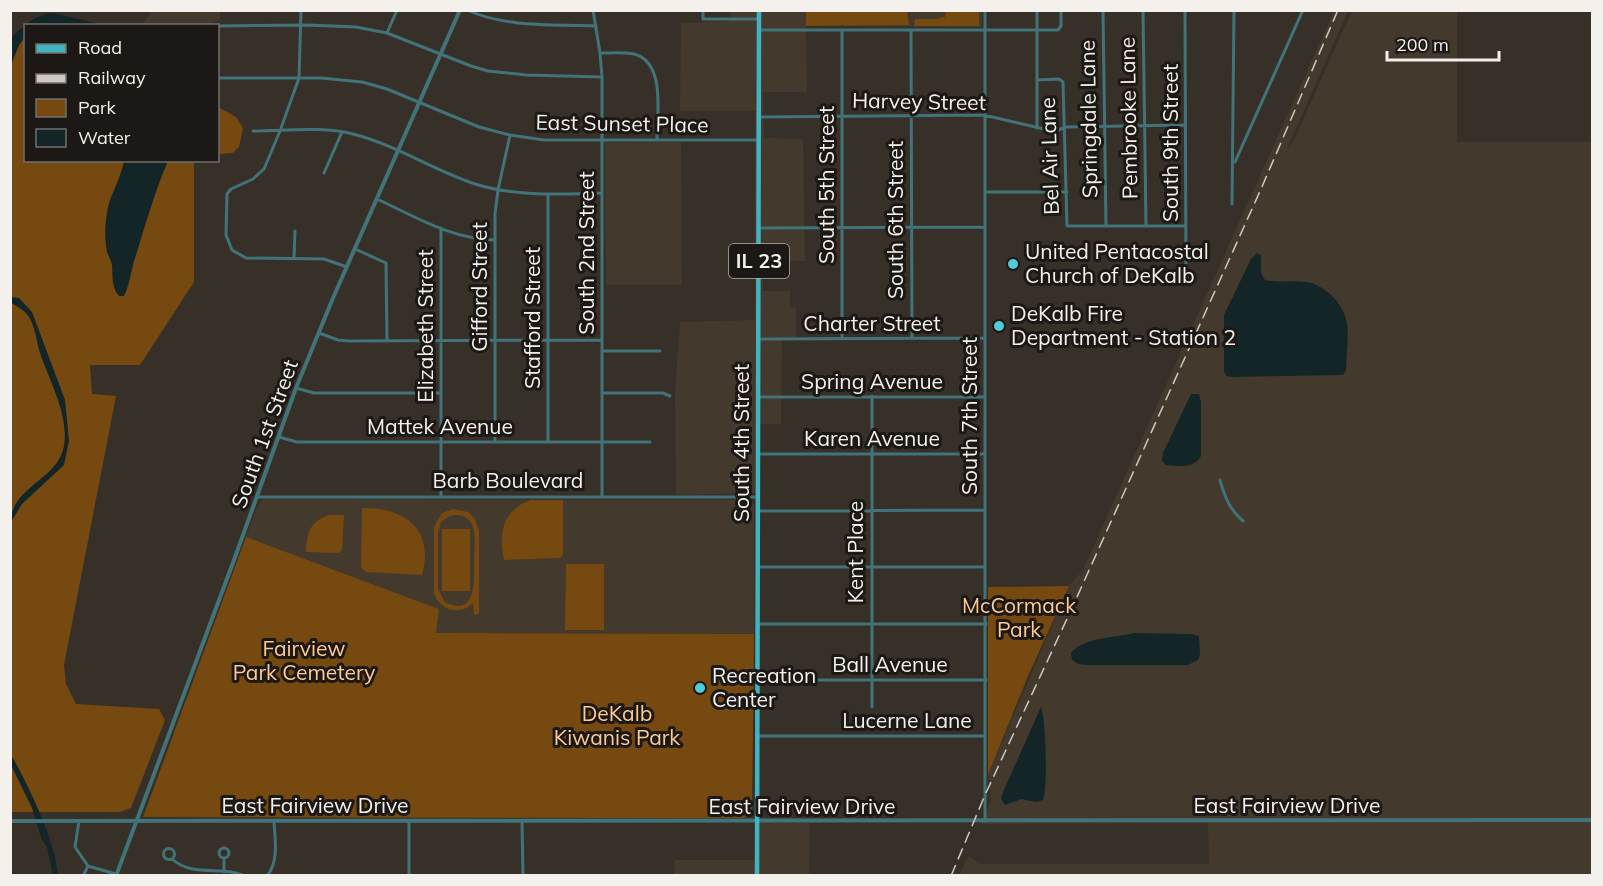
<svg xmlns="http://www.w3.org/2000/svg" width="1603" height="886" font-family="Mulish,sans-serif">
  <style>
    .built { fill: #44392d }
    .green { fill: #75490f; fill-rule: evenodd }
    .water { fill: #132527 }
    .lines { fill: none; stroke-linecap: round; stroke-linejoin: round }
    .minor { stroke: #417379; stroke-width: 3 }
    .tertiary { stroke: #417379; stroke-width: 4 }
    .primary { stroke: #40b4c1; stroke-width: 4.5 }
    .rail { stroke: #cec9c4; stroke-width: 1.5; stroke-dasharray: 12 6; stroke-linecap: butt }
    .poi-dot { fill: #52cbd9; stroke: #1c1815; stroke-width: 2 }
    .labels { text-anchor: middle; stroke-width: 6; stroke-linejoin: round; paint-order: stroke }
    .shield { fill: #1c1815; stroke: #b3afab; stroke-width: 1.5 }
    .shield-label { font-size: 20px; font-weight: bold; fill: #f4f0eb }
    .street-label { font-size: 21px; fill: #f4f0eb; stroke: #1c1815 }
    .poi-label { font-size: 21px; fill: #f4f0eb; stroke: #1c1815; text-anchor: start }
    .park-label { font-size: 21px; fill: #feca94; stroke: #1c1815 }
  </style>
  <rect width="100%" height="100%" fill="#373029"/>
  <path class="built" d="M730,10L982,11V27L806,26L807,92H763L764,138L803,139L805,261H763V291H790V307L796,308V340L782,341L781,424H760V493L676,495L675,390L680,322L755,320V111H680L681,23L730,21Z
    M152,11H220V20L213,22L212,25L141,26Z
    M1334,11H1348L1287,149L1293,142L1352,11H1457V142H1592V875L959,876L968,856L981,864H1209L1208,823L981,824L991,801L988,775L1069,586L1083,570Z
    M681,142L682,285H606L605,143Z
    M263,499L751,500L754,504V634L435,633L439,609L246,537L256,509Z
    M759,823H810L809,875H759Z
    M675,860H756L755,875L674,876Z"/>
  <path class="green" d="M806,11H907L909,25L806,26Z
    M946,11H979V26H914L915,19H939L940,17H945Z
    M25,37L26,160L194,161V282L140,365H90L92,394L116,396L64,665L66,684L76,704L159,709L165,720L131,808L120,812H11L10,65L19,45Z
    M218,107L236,117L243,128L239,147L233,153L218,154Z
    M531,500H563V555L560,558L504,560C498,534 503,509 531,500Z
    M362,508C404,507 435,529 422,575L366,572L361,567Z
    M453,509L468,512L475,519L479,531V614L474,615L473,603C460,616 440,611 434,593V527L442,513ZM455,515C462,515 468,517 471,523C477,532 474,550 474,561C474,580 477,618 445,602L438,589V533L441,522L450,516Z
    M329,515H344L342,550L339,553L306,552C307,533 309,522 329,515Z
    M442,529H470V591H442Z
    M246,537L439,609L436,633L754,634L752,815L743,818H684L143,817Z
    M566,564H604V630H565Z
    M1069,586L1028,676L988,775V587Z"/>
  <path class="water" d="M53,13L103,25L56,26L42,23L38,25L26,26L25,37L19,45L11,65V38C24,25 34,15 53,13Z
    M124,161H168C155,191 146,223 136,255C131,268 131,282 124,296H119C111,287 113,277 112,265C111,260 109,257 107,252C104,237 105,215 110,200C115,187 121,175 124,161Z
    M1257,253L1261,255V273L1265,280C1278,283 1293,280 1307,282C1324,285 1342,302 1346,319C1350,334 1346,354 1346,370L1343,375L1233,377L1227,376L1224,372V315L1251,259Z
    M11,297L19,298L32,312L65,400L69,441L64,465L22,504L11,522C10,489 55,480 63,450C71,420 51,384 41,356C36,343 36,324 26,313C22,309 15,305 11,303Z
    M1191,394H1199L1201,402V456C1194,469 1179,466 1166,465L1162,461L1163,453Z
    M1134,633L1190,634L1199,636L1200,655L1198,660L1188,665H1086L1078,664L1072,660L1071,653C1084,637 1115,638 1134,633Z
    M1041,707C1046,720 1048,787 1043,800L1036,802L1021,799L1005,805L1001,798L1003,792Z
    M10,753C28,784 55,840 58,875H53L47,847L42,840L32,808L11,765Z"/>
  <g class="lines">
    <path class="minor" d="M301,10L299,78L280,131L264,169L253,179L231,189L227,194L226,235L232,250L246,258L324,259L347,267
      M467,10C507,28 553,24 596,26
      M593,10L600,53L602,77V496
      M703,10V19H759
      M1037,10V128
      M1103,10L1106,226
      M1143,10L1146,226
      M1185,10L1186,275
      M215,26L308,25L356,27L387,33L471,66L488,71L526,75L602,77
      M759,30H1058L1061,26V10
      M842,31V339
      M911,31L912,338
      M387,33L397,10
      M600,53C611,53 624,52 634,54C666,62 657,115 657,140
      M218,78H321L362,82L387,89L479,127L510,135L544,140H758
      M1037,80L1059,79L1063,82L1067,226H1186
      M758,117L984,115L1044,129L1058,130L1066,127L1185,125
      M253,131C284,131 323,126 353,134C396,145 433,170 475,184C517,197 560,194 602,193
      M1235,162L1303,10
      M324,173L342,132
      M985,192H1067
      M548,195V442
      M377,199C416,217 451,239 495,240
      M1232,204L1234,10
      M441,228V496
      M759,228L984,227
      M355,249L386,263L387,340
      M294,259L295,231
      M1183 279a3 3 0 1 1 6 0a3 3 0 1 1-6 0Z
      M319,333L338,340L349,341L602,340
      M759,339L985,338
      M602,351H660
      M296,388L314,393H441
      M602,393H663L670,396
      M759,397H985
      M279,437L297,442H650
      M495,441V214L498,190L510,135
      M759,454H985
      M1220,480C1225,497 1229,509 1243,521
      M257,497H758
      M759,511L985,510
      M758,567H985
      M758,624H986
      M758,680H986
      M872,707V396
      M757,736H985
      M79,821L75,847L88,866
      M522,821L523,876
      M985,821V10
      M219 853a5 5 0 1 1 10 0a5 5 0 1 1-10 0Z
      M163.5 854a5.5 5.5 0 1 1 11 0a5.5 5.5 0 1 1-11 0Z
      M172,859C193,878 222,865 245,876
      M224,872V858
      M83,876L88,866L116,874
      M267,876C279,862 275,839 274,822
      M409,876V821"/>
    <path class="tertiary" d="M10,821L1592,820
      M116,876L234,560L296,388L333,298L460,10"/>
    <path class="primary" d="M757,876L759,10"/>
    <path class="rail" d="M951,876L985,795L1072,608L1261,189L1338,10"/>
  </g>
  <g class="poi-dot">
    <circle cx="1013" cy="264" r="6"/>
    <circle cx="999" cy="326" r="6"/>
    <circle cx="700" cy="688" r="6"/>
  </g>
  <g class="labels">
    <rect class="shield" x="729" y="244" width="60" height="34" rx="4.5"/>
    <g class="shield-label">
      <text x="759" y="268">IL 23</text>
    </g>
    <g class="street-label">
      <text transform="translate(919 102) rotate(1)" y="7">Harvey Street</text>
      <text transform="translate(1129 118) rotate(-91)" y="7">Pembrooke Lane</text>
      <text transform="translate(1089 119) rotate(-91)" y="7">Springdale Lane</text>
      <text transform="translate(622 124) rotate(1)" y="7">East Sunset Place</text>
      <text transform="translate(1171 143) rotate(-90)" y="7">South 9th Street</text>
      <text transform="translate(1050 156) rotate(-92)" y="7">Bel Air Lane</text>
      <text transform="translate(827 185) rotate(-90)" y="7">South 5th Street</text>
      <text transform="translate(896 220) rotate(-90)" y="7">South 6th Street</text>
      <text transform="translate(587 253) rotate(-90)" y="7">South 2nd Street</text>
      <text transform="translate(480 287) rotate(-90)" y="7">Gifford Street</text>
      <text transform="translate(533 318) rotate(-90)" y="7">Stafford Street</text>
      <text x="872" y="331">Charter Street</text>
      <text transform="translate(426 326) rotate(-90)" y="7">Elizabeth Street</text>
      <text x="872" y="389">Spring Avenue</text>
      <text transform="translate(970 416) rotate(-90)" y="7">South 7th Street</text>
      <text x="440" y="434">Mattek Avenue</text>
      <text transform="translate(265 434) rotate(-70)" y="7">South 1st Street</text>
      <text x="872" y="446">Karen Avenue</text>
      <text transform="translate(742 443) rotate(-90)" y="7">South 4th Street</text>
      <text x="508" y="488">Barb Boulevard</text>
      <text transform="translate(856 552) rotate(-90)" y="7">Kent Place</text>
      <text x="890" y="672">Ball Avenue</text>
      <text x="907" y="728">Lucerne Lane</text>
      <text x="315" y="813">East Fairview Drive</text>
      <text x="1287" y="813">East Fairview Drive</text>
      <text x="802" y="814">East Fairview Drive</text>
    </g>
    <g class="poi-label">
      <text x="1025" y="259">United Pentacostal<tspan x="1025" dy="24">Church of DeKalb</tspan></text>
      <text x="1011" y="321">DeKalb Fire<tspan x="1011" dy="24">Department - Station 2</tspan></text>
      <text x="712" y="683">Recreation<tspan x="712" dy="24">Center</tspan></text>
    </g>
    <g class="park-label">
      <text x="1019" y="613">McCormack<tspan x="1019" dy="24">Park</tspan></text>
      <text x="304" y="656">Fairview<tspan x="304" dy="24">Park Cemetery</tspan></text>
      <text x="617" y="721">DeKalb<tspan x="617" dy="24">Kiwanis Park</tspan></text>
    </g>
  </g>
  <rect width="1603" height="886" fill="none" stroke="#f4f0eb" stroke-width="24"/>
  <rect x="24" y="24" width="195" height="138" fill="#1c1815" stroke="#726e6b" stroke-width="1.5"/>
  <rect x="36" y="44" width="30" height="9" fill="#40b4c1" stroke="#726e6b" stroke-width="1.5"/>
  <text x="78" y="54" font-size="18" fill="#f4f0eb">Road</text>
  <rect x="36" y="74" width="30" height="9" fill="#cec9c4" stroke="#726e6b" stroke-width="1.5"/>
  <text x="78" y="84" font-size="18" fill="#f4f0eb">Railway</text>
  <rect x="36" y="99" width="30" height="18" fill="#75490f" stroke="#726e6b" stroke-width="1.5"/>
  <text x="78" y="114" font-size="18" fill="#f4f0eb">Park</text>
  <rect x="36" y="129" width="30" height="18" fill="#132527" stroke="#726e6b" stroke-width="1.5"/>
  <text x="78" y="144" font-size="18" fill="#f4f0eb">Water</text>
  <path d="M1387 51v9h112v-9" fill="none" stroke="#f4f0eb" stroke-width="3"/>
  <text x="1396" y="51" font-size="18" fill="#f4f0eb" stroke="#1c1815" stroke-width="4.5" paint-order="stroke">200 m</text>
</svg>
